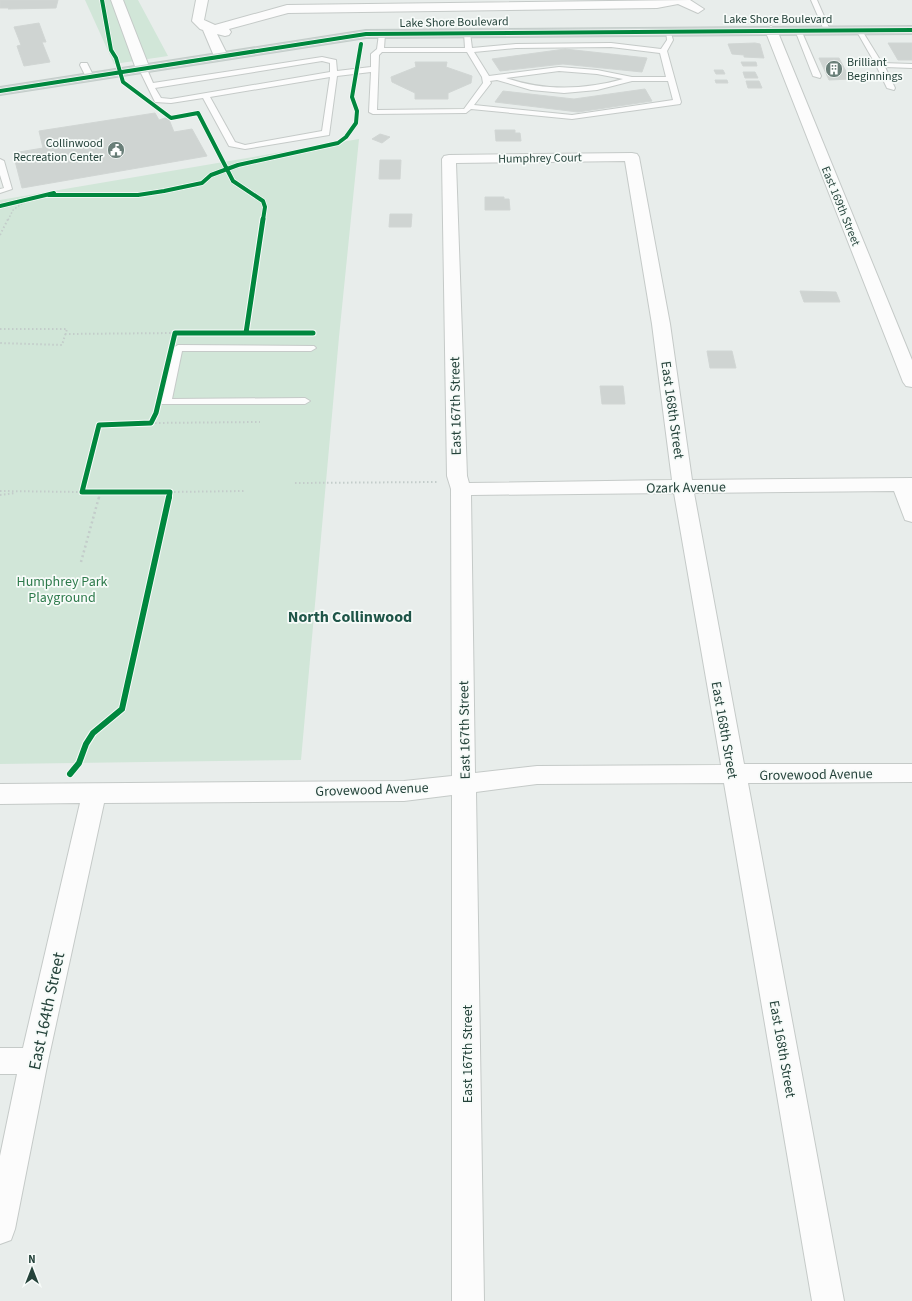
<svg xmlns="http://www.w3.org/2000/svg" width="912" height="1301" font-family="'Source Sans 3',sans-serif">
  <style>
    .green { fill: #d1e6d8 }
    .building { fill: #cfd4d2; stroke: #d1d6d4 }
    .lines { fill: none; stroke-linecap: round; stroke-linejoin: round }
    .lane-casing { stroke: #c5cac8; stroke-width: 2 }
    .street-casing { stroke: #c5cac8; stroke-width: 2 }
    .primary-casing { stroke: #c3ccc9; stroke-width: 2 }
    .path-far2 { stroke: #c3ccca; stroke-width: 1.5; stroke-dasharray: 1.5 2; stroke-linecap: butt }
    .path-far1 { stroke: #c3ccca; stroke-width: 2; stroke-dasharray: 1.5 2.5; stroke-linecap: butt }
    .path { stroke: #c3ccca; stroke-width: 2.5; stroke-dasharray: 2 3; stroke-linecap: butt }
    .lane { fill: #fcfcfc; fill-rule: evenodd }
    .street { fill: #fcfcfc; fill-rule: evenodd }
    .primary { fill: #cfd7d5; fill-rule: evenodd }
    .cycleway-far2-casing { stroke: #f7fbf9; stroke-width: 5.5 }
    .cycleway-far1-casing { stroke: #f7fbf9; stroke-width: 7 }
    .cycleway-casing { stroke: #f7fbf9; stroke-width: 8 }
    .cycleway-far2 { stroke: #00873e; stroke-width: 4 }
    .cycleway-far1 { stroke: #00873e; stroke-width: 5 }
    .cycleway { stroke: #00873e; stroke-width: 6 }
    .labels { text-anchor: middle; stroke-width: 3.5; stroke-linejoin: round; paint-order: stroke }
    .far-street-label { font-size: 12px; fill: #24423a; stroke: #f7fbf9 }
    .far-poi-label { font-size: 12px; fill: #24423a; stroke: #f7fbf9; text-anchor: start }
    .street-label { font-size: 14px; fill: #24423a; stroke: #f7fbf9 }
    .park-label { font-size: 14px; fill: #2d7a4b; stroke: #f7fbf9 }
    .quarter-label { font-size: 16px; font-weight: bold; fill: #1f5548; stroke: #f7fbf9 }
    .near-street-label { font-size: 17px; fill: #24423a; stroke: #f7fbf9 }
  </style>
  <rect width="100%" height="100%" fill="#e8edeb"/>
  <path class="green" d="M85,0H138L168,56L114,64Z
    M359,139L339,337L301,760L0,764V200Z"/>
  <path class="building" d="M0,0H58L56,8L8,9L9,8H0Z
    M39,23L46,42H42L50,62L24,66L17,46L21,45L14,27Z
    M755,43L760,44L764,58L744,57V55L732,54L728,44Z
    M888,43H912V60H898Z
    M565,49L647,58L642,72L563,64L500,71L492,59Z
    M819,58H839L850,79L829,80Z
    M415,62H447L446,67L472,76L471,83L448,93V99H415V93L392,82L391,77L416,67Z
    M741,62H756L757,66H743Z
    M714,70H723L725,74H716Z
    M743,72H755L758,78H745Z
    M715,80H727L728,83H716Z
    M746,81H759L762,88H748Z
    M645,89L652,101L578,112L495,102L503,91L574,99Z
    M155,113L159,120L168,117L174,132L192,129L207,156L22,188L13,153L43,148L39,131Z
    M495,130H515V133H520L521,141H496Z
    M380,134L390,137L382,143L372,139Z
    M380,160H401L400,179H379Z
    M485,197H504V199H509L510,210H485Z
    M390,214H412L411,227H389Z
    M800,291L836,292L840,302H804Z
    M707,351H732L736,368H710Z
    M600,386H623L625,404H602Z"/>
  <g class="lines">
    <defs>
      <path id="lane" d="M811,0H817L830,30L829,31L824,30Z
        M796,29L801,30L821,76L820,78L813,76L795,30Z
        M857,29H861L882,63L912,64V68L885,67L895,88L894,90L887,88L876,65L856,30Z
        M666,30H670L673,40L667,51L681,102L680,104L572,119L471,109L466,113L373,114L369,112L371,72L337,76L329,135L245,149L229,146L203,98L171,103L155,102L139,69L146,67L153,83L322,57L336,60L337,71L371,67V54L377,49L379,34L382,32L385,34L384,48H465L464,33L467,31L470,33L472,48L516,44L611,43L661,49L667,40ZM611,47L660,53L666,77H632L597,70L559,67L489,76L474,52L516,48ZM382,52H467L482,77L483,83L464,109L377,110L379,55ZM322,61L330,63V72L171,99L161,98L155,88ZM559,71L597,74L623,79C584,90 544,91 506,78ZM330,77L322,131L245,145L235,142L210,97ZM497,80L531,90L564,93L597,90L632,81H668L673,100L572,115L474,105L491,83L490,81Z
        M81,63H87L94,77L93,79H87L80,65Z
        M0,159L4,161L12,189L0,193V189L4,188L0,175Z
        M178,345L314,346L316,348L311,351H182L172,399L305,398L310,401L305,404H162L161,402L173,348Z"/>
      <path id="street" d="M111,0H123L150,69L148,72H138L136,69Z
        M196,0H208L204,20L215,25L287,5L690,0L704,9L698,13L678,4L657,8L288,13L229,29L231,32L229,35L225,36L217,34L228,56L221,60L214,56L203,30L200,29L192,21Z
        M771,26L777,30L912,360V387L906,386L903,382L765,30Z
        M632,153L637,154L639,157L670,324L692,480L912,478V522L905,520L894,491L694,493L744,764H912V782L748,783L844,1301H812L724,783L537,784L476,792L484,1301H452V795L404,801L104,803L48,1061L15,1229L11,1240L0,1244V1156L17,1074H0V1048H23L80,803L0,804V784L404,781L452,776L451,489L447,476L442,159L444,156L449,155ZM625,161L652,324L672,480L469,483L467,476L456,163ZM674,493L721,765L537,766L475,773L471,495Z"/>
      <path id="primary" d="M912,26V34L366,38L0,95V87L366,30Z"/>
    </defs>
    <use href="#lane" class="lane-casing"/>
    <use href="#street" class="street-casing"/>
    <use href="#primary" class="primary-casing"/>
    <path class="path-far2" d="M8,220L13,210L27,200"/>
    <path class="path-far1" d="M0,235L8,219
      M0,329H67L62,345L0,343
      M65,334L175,333
      M151,423L260,422
      M295,483L438,482
      M0,491L82,492
      M170,492L244,491
      M0,495L15,493
      M99,498L101,492"/>
    <path class="path" d="M81,562L99,497"/>
    <use href="#lane" class="lane"/>
    <use href="#street" class="street"/>
    <use href="#primary" class="primary"/>
    <defs>
      <path id="cycleway-far2" d="M102,0L111,50L116,58L123,82L171,118L198,113L233,181L263,201L265,207L263,220
        M0,91L366,34L912,30
        M48,195H138L164,191L202,183L211,175L238,165L338,143L346,137L356,123L357,111L352,97L361,44
        M0,206L54,193"/>
      <path id="cycleway-far1" d="M246,333L263,219
        M169,498L170,492H82L99,425L151,423L156,413L175,333H313"/>
      <path id="cycleway" d="M70,774L79,763L86,744L93,733L122,709L169,497"/>
    </defs>
    <use href="#cycleway-far2" class="cycleway-far2-casing"/>
    <use href="#cycleway-far1" class="cycleway-far1-casing"/>
    <use href="#cycleway" class="cycleway-casing"/>
    <use href="#cycleway-far2" class="cycleway-far2"/>
    <use href="#cycleway-far1" class="cycleway-far1"/>
    <use href="#cycleway" class="cycleway"/>
  </g>
  <defs>
    <symbol id="building-disc" viewBox="-11 -11 22 22"><circle r="9.5" fill="#697e78" stroke="#f7fbf9"/><path d="M-4-6H4V6H1V3H-1V6H-4ZM-2.5-4.3h1.7v1.8h-1.7ZM.8-4.3h1.7v1.8H.8ZM-2.5-1h1.7V.8h-1.7ZM.8-1h1.7V.8H.8Z" fill="#fff"/></symbol>
    <symbol id="civic-disc" viewBox="-11 -11 22 22"><circle r="9.5" fill="#697e78" stroke="#f7fbf9"/><path d="M-.6-6.5H3V-4.5H.6V-3L4-1V1h2V6H-6V1h2V-1L-.6-3ZM-1.2 2.5V6h2.4V2.5Z" fill="#fff"/></symbol>
  </defs>
  <g fill-rule="evenodd">
    <use href="#building-disc" x="824" y="59" width="20" height="20"/>
    <use href="#civic-disc" x="106" y="140" width="20" height="20"/>
  </g>
  <g class="labels">
    <g class="far-street-label">
      <text x="778" y="23">Lake Shore Boulevard</text>
      <text transform="translate(454 22) rotate(-1)" y="4">Lake Shore Boulevard</text>
      <text transform="translate(540 158) rotate(-1)" y="4">Humphrey Court</text>
      <text transform="translate(841 206) rotate(68)" y="4">East 169th Street</text>
    </g>
    <g class="far-poi-label">
      <text x="847" y="66">Brilliant<tspan x="847" dy="14">Beginnings</tspan></text>
      <text x="103" y="147" text-anchor="end">Collinwood<tspan x="103" dy="14">Recreation Center</tspan></text>
    </g>
    <g class="street-label">
      <text transform="translate(455 406) rotate(-91)" y="5">East 167th Street</text>
      <text transform="translate(673 410) rotate(82)" y="5">East 168th Street</text>
      <text transform="translate(686 487) rotate(-1)" y="5">Ozark Avenue</text>
      <text transform="translate(464 730) rotate(-91)" y="5">East 167th Street</text>
      <text transform="translate(725 730) rotate(80)" y="5">East 168th Street</text>
      <text transform="translate(816 774) rotate(-1)" y="5">Grovewood Avenue</text>
      <text transform="translate(372 789) rotate(-2)" y="5">Grovewood Avenue</text>
      <text transform="translate(783 1049) rotate(80)" y="5">East 168th Street</text>
      <text transform="translate(467 1054) rotate(-90)" y="5">East 167th Street</text>
    </g>
    <g class="park-label">
      <text x="62" y="586">Humphrey Park<tspan x="62" dy="16">Playground</tspan></text>
    </g>
    <g class="quarter-label">
      <text x="350" y="622">North Collinwood</text>
    </g>
    <g class="near-street-label">
      <text transform="translate(46 1011) rotate(-78)" y="6">East 164th Street</text>
    </g>
  </g>
  <g transform="translate(32 1269)" stroke="#f7fbf9" stroke-width="3" paint-order="stroke">
  <path d="M0-3L7 15L0 10L-7 15Z" fill="#24423a"/>
  <text y="-6" font-size="11" font-weight="bold" text-anchor="middle" fill="#24423a">N</text>
  </g>
</svg>
